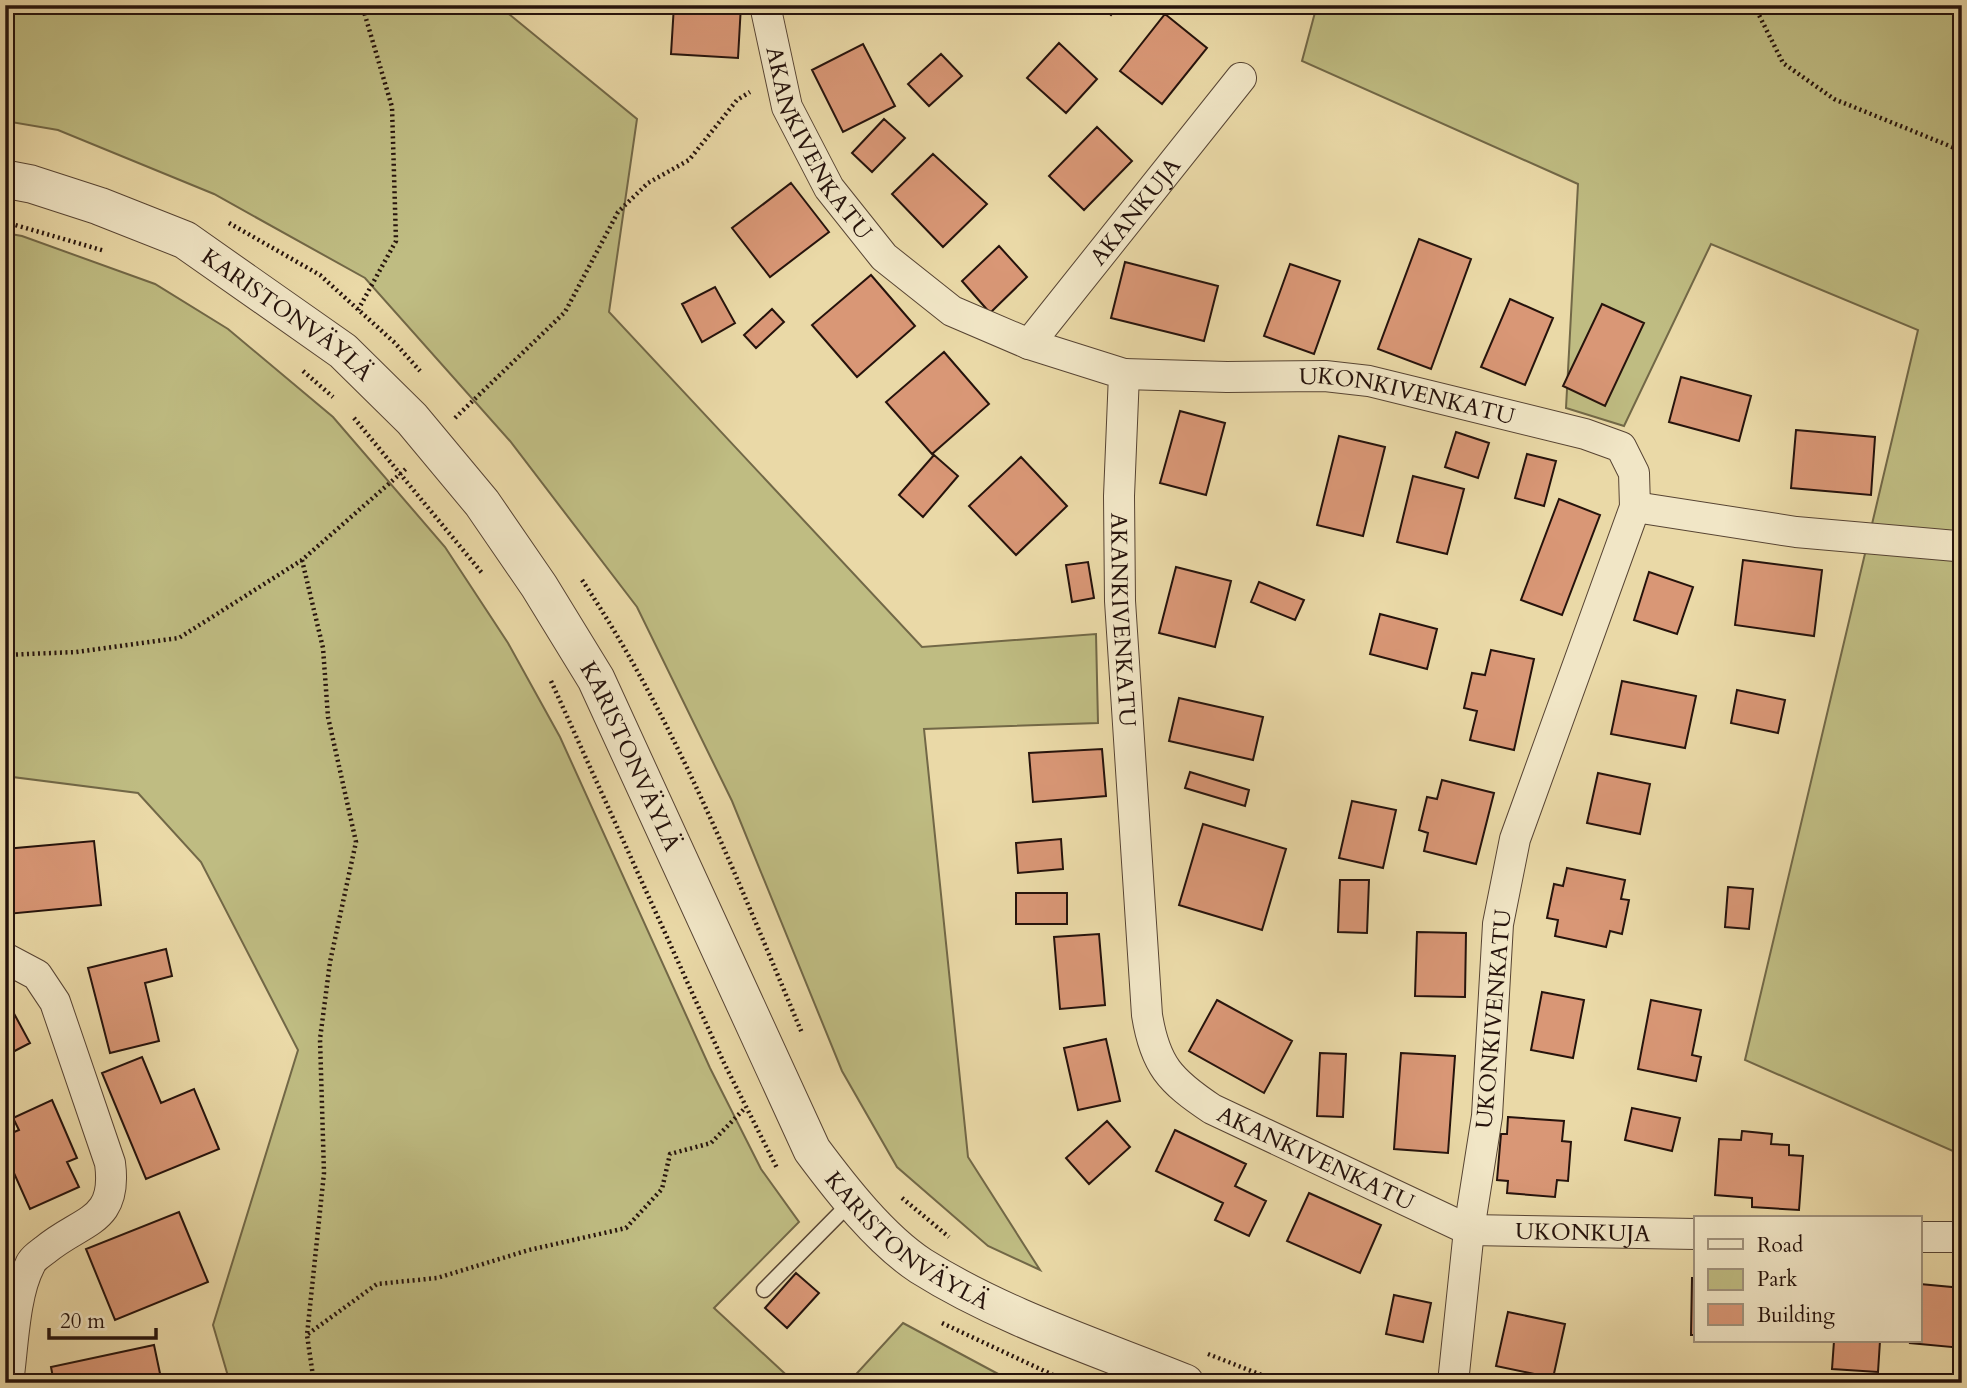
<svg xmlns="http://www.w3.org/2000/svg" width="1967" height="1388" font-family="Cardo,serif">
  <style>
    .green { fill: #bfbc82; stroke: #726847; stroke-width: 2 }
    .building { fill: #d99776; stroke: #26130c; stroke-width: 2 }
    .lines { fill: none; stroke-linecap: round; stroke-linejoin: round }
    .service-casing { stroke: #574433; stroke-width: 17 }
    .minor-casing { stroke: #574433; stroke-width: 32 }
    .tertiary-casing { stroke: #574433; stroke-width: 39 }
    .path { stroke: #26130c; stroke-width: 4.5; stroke-dasharray: 2 3.5; stroke-linecap: butt }
    .service { stroke: #f1e6c6; stroke-width: 14 }
    .minor { stroke: #f1e6c6; stroke-width: 30 }
    .tertiary { stroke: #f1e6c6; stroke-width: 37 }
    .labels { text-anchor: middle; stroke-width: 5; stroke-linejoin: round; paint-order: stroke }
    .street-label { font-size: 23px; fill: #26130c; stroke: #f1e6c6 }
  </style>
  <rect width="100%" height="100%" fill="#ead9a7"/>
  <filter id="stains"><feTurbulence type="fractalNoise" baseFrequency=".00286" numOctaves="4"/><feColorMatrix values="0 0 0 0 .2 0 0 0 0 .09 0 0 0 0 .02 0 0 0 .5 -.17"/></filter>
  <radialGradient id="worn" r=".72"><stop offset=".6" stop-color="#630" stop-opacity="0"/><stop offset="1" stop-color="#630" stop-opacity=".3"/></radialGradient>
  <path class="green" d="M5,5H503L504,10L637,119L609,312L922,647L1096,634L1098,723L924,729L968,1157L1040,1270L988,1246L897,1167L842,1071L732,801L637,607L510,441L365,278L214,194L58,130L5,121Z
    M1317,5H1962V1155L1745,1060L1918,330L1711,244L1624,426L1566,408L1578,184L1302,61Z
    M5,233L22,236L155,284L228,329L333,417L445,547L508,643L560,737L710,1068L761,1169L799,1222L714,1308L795,1383H230L213,1325L298,1050L201,862L138,793L5,776Z
    M903,1323L1015,1383H848Z"/>
  <path class="building" d="M674,5H741L738,58L671,54Z
    M1101,5H1119L1111,15Z
    M1165,14L1207,48L1162,104L1120,71Z
    M1059,43L1097,79L1066,113L1027,78Z
    M863,44L895,106L843,132L812,70Z
    M941,54L962,76L929,106L908,84Z
    M884,119L905,138L872,172L852,153Z
    M1097,127L1132,161L1084,210L1049,176Z
    M933,154L987,204L943,247L892,194Z
    M791,183L829,232L770,277L732,228Z
    M1419,239L1471,259L1431,369L1378,349Z
    M999,246L1027,277L990,313L962,281Z
    M1125,262L1218,286L1204,341L1111,318Z
    M1290,264L1340,281L1314,354L1264,336Z
    M871,275L915,326L857,377L812,325Z
    M715,287L735,323L702,342L682,304Z
    M1510,299L1553,318L1525,385L1481,367Z
    M1602,304L1644,323L1605,406L1563,386Z
    M772,309L784,322L756,348L744,335Z
    M944,352L989,404L932,454L886,402Z
    M1681,377L1751,396L1739,441L1669,422Z
    M1180,411L1225,423L1206,495L1160,483Z
    M1796,430L1875,437L1871,495L1791,488Z
    M1456,432L1489,443L1478,478L1445,467Z
    M1339,436L1385,447L1363,536L1317,525Z
    M1527,454L1556,461L1544,506L1515,498Z
    M934,455L958,476L923,517L899,495Z
    M1021,457L1067,506L1016,555L969,506Z
    M1413,476L1464,489L1447,554L1397,542Z
    M1559,499L1600,515L1562,615L1521,600Z
    M1743,560L1822,570L1814,636L1735,625Z
    M1088,562L1094,598L1072,602L1066,565Z
    M1176,567L1231,581L1215,647L1159,633Z
    M1649,572L1693,587L1677,634L1634,620Z
    M1259,582L1304,600L1295,620L1251,602Z
    M1380,614L1437,629L1427,669L1370,654Z
    M1491,650L1534,659L1514,750L1470,740L1477,711L1464,708L1472,673L1485,675Z
    M1622,681L1696,696L1685,748L1611,734Z
    M1737,690L1785,700L1778,733L1731,723Z
    M1179,698L1263,717L1253,760L1169,741Z
    M1102,749L1106,796L1033,802L1029,753Z
    M1190,772L1249,790L1245,806L1185,788Z
    M1598,773L1650,784L1640,834L1587,823Z
    M1442,780L1494,793L1476,864L1424,851L1428,833L1419,830L1427,797L1437,799Z
    M1352,801L1396,810L1383,868L1339,858Z
    M1203,824L1286,849L1262,930L1179,905Z
    M1061,839L1063,869L1018,873L1016,843Z
    M94,841L101,905L7,914L5,849Z
    M1567,868L1625,880L1621,899L1629,900L1622,934L1610,931L1606,947L1555,936L1558,920L1547,918L1554,884L1563,886Z
    M1340,880H1369L1367,933L1338,932Z
    M1728,887L1753,889L1749,929L1725,927Z
    M1016,893H1067V924H1016Z
    M1417,932L1466,933L1465,997L1415,996Z
    M1099,934L1105,1005L1060,1009L1054,937Z
    M166,949L172,976L145,983L159,1041L110,1053L88,968Z
    M1542,992L1584,1000L1573,1058L1531,1050Z
    M5,997L30,1043L5,1056Z
    M1217,1000L1292,1041L1264,1093L1189,1051Z
    M1651,1000L1701,1010L1692,1055L1701,1057L1696,1081L1638,1069Z
    M1106,1039L1120,1101L1078,1110L1064,1048Z
    M1320,1053L1346,1054L1343,1117L1317,1116Z
    M1401,1053L1455,1056L1448,1153L1394,1149Z
    M142,1057L161,1103L194,1089L219,1149L146,1179L102,1073Z
    M52,1100L77,1158L67,1162L79,1187L30,1209L5,1153V1136L19,1130L13,1118Z
    M1632,1108L1680,1118L1672,1151L1625,1140Z
    M1508,1117L1564,1121L1562,1141L1571,1142L1568,1181L1557,1180L1555,1197L1507,1193L1508,1181L1497,1180L1501,1134H1507Z
    M1107,1121L1130,1147L1089,1184L1066,1158Z
    M1175,1130L1246,1164L1235,1186L1266,1201L1249,1236L1215,1220L1223,1203L1156,1171Z
    M1742,1131L1772,1134L1771,1144L1789,1145V1155L1803,1156L1799,1210L1752,1207V1198L1715,1195L1719,1139L1741,1140Z
    M1309,1193L1381,1225L1360,1273L1287,1241Z
    M179,1212L208,1282L115,1320L86,1249Z
    M796,1273L819,1293L787,1328L765,1308Z
    M1692,1278H1696V1335H1691Z
    M1920,1284L1962,1288V1348L1909,1343L1920,1341Z
    M1394,1295L1431,1303L1423,1342L1386,1334Z
    M1508,1312L1565,1324L1553,1378L1496,1366Z
    M1834,1341H1880L1878,1372L1832,1369Z
    M154,1345L162,1383H54L51,1367Z"/>
  <g class="lines">
    <defs>
      <path id="service" d="M764,1290L851,1202"/>
      <g id="minor">
        <path id="s1" d="M765,5L787,107L829,188L884,257L952,311L1029,344L1124,374L1119,496L1120,601L1147,1015C1155,1065 1170,1081 1212,1109L1469,1230L1696,1234"/>
        <path id="s2" d="M1029,344L1241,78"/>
        <path id="s3" d="M1124,374L1227,377L1325,376L1369,381L1585,434L1621,447L1634,473L1635,507L1515,839L1498,924L1487,1116L1469,1230L1453,1383"/>
        <path d="M1635,507L1796,532L1956,546"/>
        <path d="M5,958L37,975L55,1002L110,1163C118,1223 82,1219 45,1250C40,1254 32,1259 30,1265C14,1295 13,1349 8,1383"/>
        <path d="M1920,1237H1962"/>
      </g>
      <g id="tertiary">
        <path id="s4" d="M5,179L31,184L99,206L185,240L343,351L412,419L482,503L539,586L596,679L812,1150C841,1189 880,1239 921,1266C1002,1317 1096,1347 1185,1383"/>
      </g>
    </defs>
    <use href="#service" class="service-casing"/>
    <use href="#minor" class="minor-casing"/>
    <use href="#tertiary" class="tertiary-casing"/>
    <path class="path" d="M1760,5L1758,13L1783,63L1834,99L1962,151
      M5,222L105,251
      M229,223L320,275L395,343L420,371
      M358,310L396,241L392,107L362,5
      M303,371L333,397
      M354,418L482,573
      M455,418L565,312L618,212L648,183L689,160L737,100L750,92
      M302,560L323,648L328,717L356,842L330,962L320,1039L324,1173L307,1335L314,1383
      M582,580C675,719 737,879 802,1033
      M5,655L76,652L179,638L302,560L408,467
      M551,681L723,1061L777,1168
      M902,1198L949,1237
      M942,1323L1070,1383
      M308,1334L377,1284L437,1278L529,1250L626,1228L662,1189L670,1154L711,1143L745,1108
      M1208,1354L1282,1383"/>
    <use href="#service" class="service"/>
    <use href="#minor" class="minor"/>
    <use href="#tertiary" class="tertiary"/>
  </g>
  <g class="labels">
    <g class="street-label">
      <text dy="8" stroke="none"><textPath href="#s1" startOffset="150">AKANKIVENKATU</textPath></text>
      <text dy="8" stroke="none"><textPath href="#s2" startOffset="170">AKANKUJA</textPath></text>
      <text dy="8" stroke="none"><textPath href="#s4" startOffset="317">KARISTONVÄYLÄ</textPath></text>
      <text dy="8" stroke="none"><textPath href="#s3" startOffset="285">UKONKIVENKATU</textPath></text>
      <text dy="8" stroke="none"><textPath href="#s1" startOffset="800">AKANKIVENKATU</textPath></text>
      <text dy="8" stroke="none"><textPath href="#s4" startOffset="884">KARISTONVÄYLÄ</textPath></text>
      <text transform="translate(1493 1019) rotate(-85)" y="8">UKONKIVENKATU</text>
      <text dy="8" stroke="none"><textPath href="#s1" startOffset="1430">AKANKIVENKATU</textPath></text>
      <text dy="8" stroke="none"><textPath href="#s1" startOffset="1713">UKONKUJA</textPath></text>
      <text dy="8" stroke="none"><textPath href="#s4" startOffset="1451">KARISTONVÄYLÄ</textPath></text>
    </g>
  </g>
  <rect width="1967" height="1388" fill="none" stroke="#ead9a7" stroke-width="28"/>
  <rect x="7" y="7" width="1953" height="1374" fill="none" stroke="#26130c" stroke-width="3.5"/>
  <rect x="14" y="14" width="1939" height="1360" fill="none" stroke="#26130c" stroke-width="2"/>
  <rect x="1694" y="1216" width="228" height="126" fill="#f1e6c6" stroke="#a0927c" stroke-width="2"/>
  <rect x="1708" y="1239" width="35" height="10" fill="#f1e6c6" stroke="#a0927c" stroke-width="2"/>
  <text x="1757" y="1252" font-size="21" fill="#26130c">Road</text>
  <rect x="1708" y="1269" width="35" height="21" fill="#bfbc82" stroke="#a0927c" stroke-width="2"/>
  <text x="1757" y="1286" font-size="21" fill="#26130c">Park</text>
  <rect x="1708" y="1304" width="35" height="21" fill="#d99776" stroke="#a0927c" stroke-width="2"/>
  <text x="1757" y="1322" font-size="21" fill="#26130c">Building</text>
  <path d="M49 1328v10h107v-10" fill="none" stroke="#26130c" stroke-width="3.5"/>
  <text x="60" y="1328" font-size="21" fill="#26130c" stroke="#f1e6c6" stroke-width="5" paint-order="stroke">20 m</text>
  <rect width="100%" height="100%" filter="url(#stains)"/>
  <rect width="100%" height="100%" fill="url(#worn)"/>
</svg>
